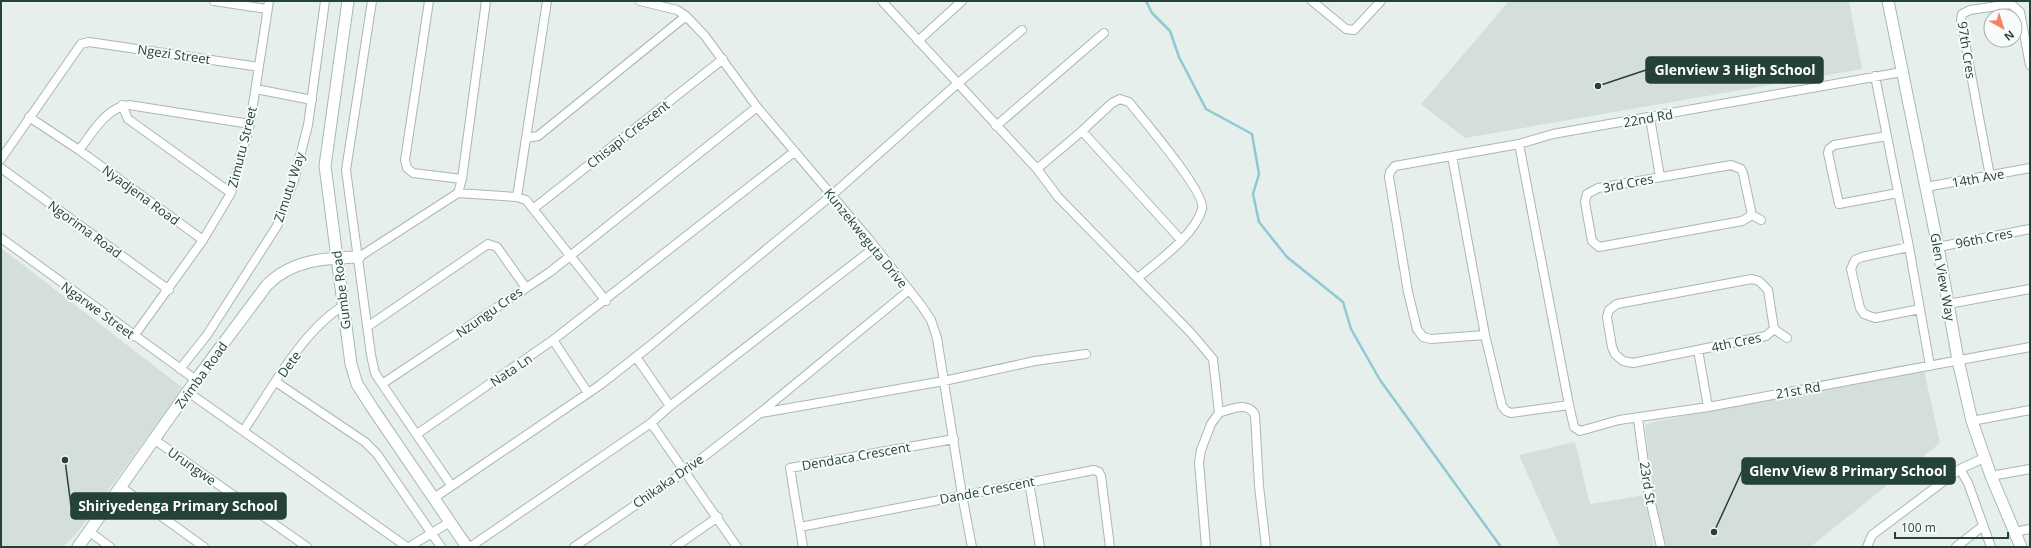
<svg xmlns="http://www.w3.org/2000/svg" width="2031" height="548" font-family="'Open Sans',sans-serif">
  <style>
    .built { fill: #d4dfda }
    .lines { fill: none; stroke-linecap: round; stroke-linejoin: round }
    .stream { stroke: #8ec9d4; stroke-width: 2.5 }
    .street-casing { stroke: #a8b8b2; stroke-width: 10 }
    .secondary-casing { stroke: #a4bbb3; stroke-width: 13 }
    .street { stroke: #fff; stroke-width: 8 }
    .secondary { stroke: #fff; stroke-width: 11 }
    .labels { text-anchor: middle; stroke-width: 4; stroke-linejoin: round; paint-order: stroke }
    .street-label { font-size: 13px; fill: #24423a; stroke: #f7fbf9 }
    .leader { fill: none; stroke: #24423a; stroke-width: 1.5 }
    .callout-dot { fill: #24423a; stroke: #f7fbf9; stroke-width: 1.5 }
    .callout { fill: #24423a; stroke: #24423a; stroke-width: 1.5 }
    .callout-label { font-size: 14px; text-anchor: middle; font-weight: bold; fill: #fff }
  </style>
  <rect width="100%" height="100%" fill="#e6efeb"/>
  <path class="built" d="M1509,1H1849L1862,69L1465,138L1421,104Z
    M1,248L183,388L77,533L63,547H1Z
    M1924,370L1940,443L1810,547H1666L1653,497L1645,425L1653,422Z
    M1575,442L1590,504L1645,495L1654,547H1560L1519,455Z"/>
  <g class="lines">
    <path class="stream" d="M1146,1L1152,13L1170,31L1179,57L1206,109L1252,134L1259,174L1253,194L1259,222L1287,257L1343,302L1351,329L1380,380L1501,547"/>
    <defs>
      <path id="street" d="M214,1L267,9
        M372,1L346,170L371,355L375,373L382,384L451,485
        M429,1L405,160L407,168L413,173L462,179
        M640,1L677,10L686,16L705,36L757,107L868,238L921,305L931,320L937,338L962,495L972,547
        M882,1L1037,169L1058,197L1191,333L1213,359L1219,413L1211,424L1201,450L1199,462L1206,547
        M1312,1L1346,29L1354,30L1381,1
        M918,41L962,1
        M1875,76L1909,247L1930,366
        M256,89L312,100
        M122,105L128,119L231,193
        M29,117L79,150L203,240
        M1650,118L1660,177
        M996,126L1104,33
        M1082,131L1181,240
        M1887,136L1834,145L1829,149L1828,153L1839,204L1898,193
        M527,138L538,136L686,16
        M1519,144L1569,405L1574,427L1580,431L1619,420L1708,407L2030,347
        M79,150C92,134 106,107 129,105L250,124
        M1452,156L1485,335L1502,406L1506,411L1511,413L1569,405
        M1,159L81,44L89,42L259,67
        M1,168L169,290
        M1037,169L1082,131L1112,103L1120,99L1129,102C1141,117 1207,194 1202,209C1195,235 1158,261 1138,278
        M1990,176L1961,21L1962,14L1970,10L2011,4L2020,12L2030,65
        M1926,187L2030,168
        M458,193L517,197L526,200L606,301
        M517,197L547,1
        M533,209L723,59
        M1752,215L1743,173L1741,169L1731,165L1598,188L1587,194L1585,202L1592,241L1599,247L1742,221L1752,215L1761,220
        M1,238L196,380
        M1909,247L1862,257L1855,260L1851,269L1860,308L1864,314L1875,318L1920,309
        M1938,247L2030,229
        M359,257L458,193L462,179L486,1
        M1752,279L1759,281L1768,290L1774,329L1766,336L1633,363L1623,361L1615,354L1612,347L1607,317L1609,310L1617,304Z
        M526,288L550,272L757,107
        M1948,304L2030,289
        M367,327L488,244L497,247L526,288L382,384
        M1774,329L1787,338
        M1485,335L1431,339L1423,337L1417,329L1408,292L1389,177L1390,172L1395,166L1519,144L1553,134L1902,72
        M134,336L203,240L231,193L250,124L269,1
        M553,340L588,393
        M1698,350L1708,407
        M636,357L670,406
        M180,369L207,335L277,226L294,180L308,125L325,1
        M276,382L365,442L377,454L441,547
        M188,392L407,547
        M761,413L944,381L1035,361L1086,354
        M1219,413C1231,409 1248,401 1255,415L1259,486L1266,547
        M1638,419L1647,486L1661,547
        M1972,421L2030,410
        M651,423L737,547
        M244,430C270,391 303,330 343,306
        M417,434L553,340L794,152
        M155,440L307,547
        M1984,458L1960,469L1968,483L1991,547
        M1991,476L2030,469
        M1029,482L1040,547
        M121,487L204,547
        M434,498L600,385L651,345L832,195L957,84L1022,30
        M800,527L1094,470L1099,472L1101,476L1110,547
        M90,532L110,547
        M2014,532L2030,529
        M409,547L450,522
        M470,547L651,423L670,406L874,248
        M574,547L684,472L760,413L908,291
        M675,547L718,517
        M803,547L790,468L954,439
        M1867,547L1872,535L1960,469
        M1956,547L1983,526"/>
      <path id="secondary" d="M348,1L325,166L351,364L357,384L373,409L467,547
        M1888,1L1938,247L1958,360L1972,421L1991,476L2021,547
        M78,547L196,380L267,285C292,260 324,258 359,257"/>
    </defs>
    <use href="#street" class="street-casing"/>
    <use href="#secondary" class="secondary-casing"/>
    <use href="#street" class="street"/>
    <use href="#secondary" class="secondary"/>
  </g>
  <g class="labels">
    <g class="street-label">
      <text transform="translate(1967 50) rotate(81)" y="5">97th Cres</text>
      <text transform="translate(174 54) rotate(8)" y="5">Ngezi Street</text>
      <text transform="translate(1648 118) rotate(-10)" y="5">22nd Rd</text>
      <text transform="translate(628 134) rotate(-38)" y="5">Chisapi Crescent</text>
      <text transform="translate(242 147) rotate(-76)" y="5">Zimutu Street</text>
      <text transform="translate(1978 178) rotate(-10)" y="5">14th Ave</text>
      <text transform="translate(1628 183) rotate(-11)" y="5">3rd Cres</text>
      <text transform="translate(289 187) rotate(-72)" y="5">Zimutu Way</text>
      <text transform="translate(141 195) rotate(36)" y="5">Nyadjena Road</text>
      <text transform="translate(85 229) rotate(36)" y="5">Ngorima Road</text>
      <text transform="translate(866 238) rotate(51)" y="5">Kunzekweguta Drive</text>
      <text transform="translate(1984 238) rotate(-11)" y="5">96th Cres</text>
      <text transform="translate(1943 277) rotate(80)" y="5">Glen View Way</text>
      <text transform="translate(341 290) rotate(-97)" y="5">Gumbe Road</text>
      <text transform="translate(98 310) rotate(36)" y="5">Ngarwe Street</text>
      <text transform="translate(489 312) rotate(-35)" y="5">Nzungu Cres</text>
      <text transform="translate(1736 342) rotate(-12)" y="5">4th Cres</text>
      <text transform="translate(289 364) rotate(-54)" y="5">Dete</text>
      <text transform="translate(511 370) rotate(-34)" y="5">Nata Ln</text>
      <text transform="translate(201 375) rotate(-54)" y="5">Zvimba Road</text>
      <text transform="translate(1798 390) rotate(-10)" y="5">21st Rd</text>
      <text transform="translate(856 456) rotate(-10)" y="5">Dendaca Crescent</text>
      <text transform="translate(192 466) rotate(35)" y="5">Urungwe</text>
      <text transform="translate(668 481) rotate(-35)" y="5">Chikaka Drive</text>
      <text transform="translate(1648 483) rotate(81)" y="5">23rd St</text>
      <text transform="translate(987 490) rotate(-11)" y="5">Dande Crescent</text>
    </g>
  </g>
  <path class="leader" d="M1598 86L1646 70M1714 532L1742 471M65 460L71 506"/>
  <g class="callout-dot">
    <circle cx="1598" cy="86" r="4"/>
    <circle cx="1714" cy="532" r="4"/>
    <circle cx="65" cy="460" r="4"/>
  </g>
  <g class="callout">
    <rect x="1646" y="57" width="177" height="26" rx="4"/>
    <rect x="1742" y="458" width="213" height="26" rx="4"/>
    <rect x="71" y="493" width="215" height="26" rx="4"/>
  </g>
  <g class="callout-label">
    <text x="1735" y="75">Glenview 3 High School</text>
    <text x="1848" y="476">Glenv View 8 Primary School</text>
    <text x="178" y="511">Shiriyedenga Primary School</text>
  </g>
  <rect width="2031" height="548" fill="none" stroke="#24423a" stroke-width="4"/>
  <g transform="translate(2003 28) rotate(141)"><circle r="19" fill="#f7fbf9" stroke="#a3b1ad"/>
  <path d="M0-3L7 15L0 10L-7 15Z" fill="#f4845f"/>
  <text y="-6" font-size="11" font-weight="bold" text-anchor="middle" fill="#24423a">N</text>
  </g>
  <path d="M1895 532v6h113v-6" fill="none" stroke="#24423a" stroke-width="2"/>
  <text x="1901" y="532" font-size="12" fill="#24423a" stroke="#f7fbf9" stroke-width="3" paint-order="stroke">100 m</text>
</svg>
